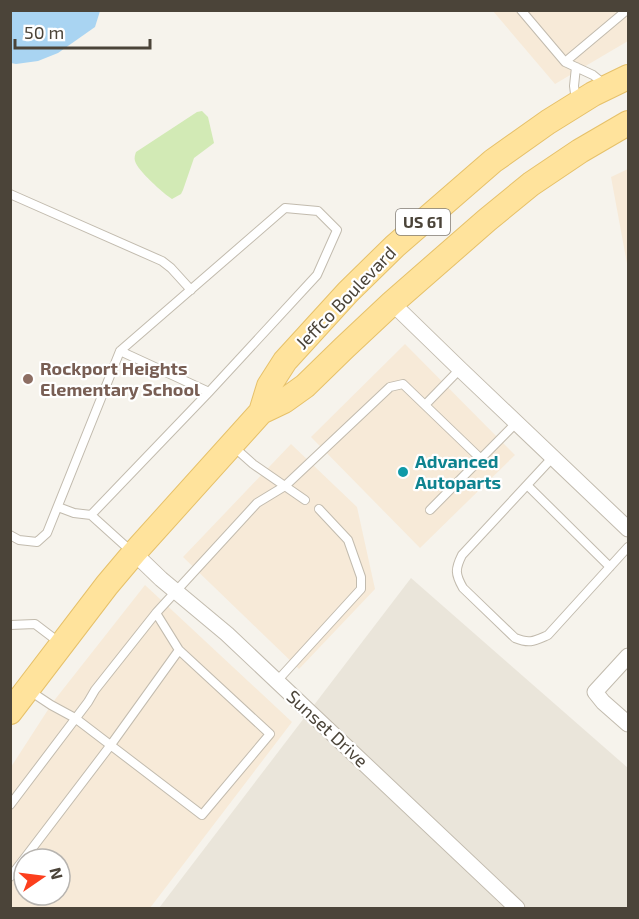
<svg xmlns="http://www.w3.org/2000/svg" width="639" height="919" font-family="'Exo 2',sans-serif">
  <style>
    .residential { fill: #eae5da }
    .commercial { fill: #f7ead8; fill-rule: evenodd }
    .green { fill: #d2eab5 }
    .water { fill: #a9d4f2 }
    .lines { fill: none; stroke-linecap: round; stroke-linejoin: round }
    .service-casing { stroke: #c2bbae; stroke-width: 10 }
    .minor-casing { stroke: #c2bbae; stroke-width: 17 }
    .primary-casing { stroke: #e6c16a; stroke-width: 26 }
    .service { stroke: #fff; stroke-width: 8 }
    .minor { stroke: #fff; stroke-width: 15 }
    .primary { stroke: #ffe39c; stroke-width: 24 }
    .education-dot { fill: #8d6e63; stroke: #fff; stroke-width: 2 }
    .culture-dot { fill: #0f9aa8; stroke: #fff; stroke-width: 2 }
    .labels { text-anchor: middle; stroke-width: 4.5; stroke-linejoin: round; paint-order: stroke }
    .shield { fill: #fff; stroke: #817c74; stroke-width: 1.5 }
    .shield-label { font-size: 16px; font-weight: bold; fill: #4b4439 }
    .street-label { font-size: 18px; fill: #4b4439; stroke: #fff }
    .education-label { font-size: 18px; font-weight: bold; fill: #785e54; stroke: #fff; text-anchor: start }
    .culture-label { font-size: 18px; font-weight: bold; fill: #0d838f; stroke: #fff; text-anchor: start }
  </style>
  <rect width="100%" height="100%" fill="#f6f3ec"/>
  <path class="residential" d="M411,578L628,768V908H159Z"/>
  <path class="commercial" d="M493,11H628V41L555,84Z
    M628,169V269L611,177Z
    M405,344L515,455L420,548L311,437Z
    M291,444L357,507L375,589L299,669L183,557Z
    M145,585L292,722L150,908H11V767L53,702ZM24,859H60V895H24Z"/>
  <path class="green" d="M202,111L208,117L214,143L194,158L183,190L181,194L172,199C164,194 137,170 135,161C134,158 135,155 136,152L197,112Z"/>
  <path class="water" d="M11,10H100V11L95,27L58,53L38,61L16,64L11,63Z"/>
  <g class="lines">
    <defs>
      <path id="service" d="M521,10L565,62L593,75L604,84
        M565,62L627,10
        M576,101L574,86L576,67
        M10,194L162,261L171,268L191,290
        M425,405L460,369
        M235,448L253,464L305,500
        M553,457L462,555C455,569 455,574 463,588L515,638C530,644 534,641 548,635L628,547
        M527,485L610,567
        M58,507L74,513L91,515L132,552
        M430,510L516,423
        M91,515L209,392L317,275L337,230L318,211L285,208L120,351L209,392
        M10,535L19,540L37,542L47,533L120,351
        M10,625L35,624L60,643
        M277,681L361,589V577L348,540L319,509
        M30,691L51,705L75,718L202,815L270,734L179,650L156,613
        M10,805L88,702L95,690L156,613L257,503L285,486L390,387L403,384L481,459
        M24,859L110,746L179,650
        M10,877L24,859"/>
      <path id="minor" d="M392,303L460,369L628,529
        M134,553L161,579L227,634L517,908
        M628,656L595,692L603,702L628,724"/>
      <path id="primary" d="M261,412L269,386L285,361L348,292L395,246L493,161L548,122L593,94L628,77
        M10,712L107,585L134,553L261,412L284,401L305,386L344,348L392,303L487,220L531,184L580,151L628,123"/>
    </defs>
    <use href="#service" class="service-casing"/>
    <use href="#minor" class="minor-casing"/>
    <use href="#primary" class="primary-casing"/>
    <use href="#service" class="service"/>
    <use href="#minor" class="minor"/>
    <use href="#primary" class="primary"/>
  </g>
  <circle class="education-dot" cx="28" cy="379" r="6"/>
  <circle class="culture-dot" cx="403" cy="472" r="6"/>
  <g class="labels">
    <rect class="shield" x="396" y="209" width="54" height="26" rx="4.5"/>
    <g class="shield-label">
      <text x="423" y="228">US 61</text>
    </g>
    <g class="street-label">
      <text transform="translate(346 298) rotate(-46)" y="6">Jeffco Boulevard</text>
      <text transform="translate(327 729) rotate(43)" y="6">Sunset Drive</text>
    </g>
    <g class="education-label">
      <text x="40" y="375">Rockport Heights<tspan x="40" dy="21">Elementary School</tspan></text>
    </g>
    <g class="culture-label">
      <text x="415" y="468">Advanced<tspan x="415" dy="21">Autoparts</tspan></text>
    </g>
  </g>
  <rect width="639" height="919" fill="none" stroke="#4b4439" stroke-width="24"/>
  <g transform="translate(42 877) rotate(76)"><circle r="28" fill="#ffffff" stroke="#b7b4b0" stroke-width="1.5"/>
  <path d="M0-4.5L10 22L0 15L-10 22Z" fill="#fc3f1d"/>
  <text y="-9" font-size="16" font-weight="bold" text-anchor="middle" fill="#4b4439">N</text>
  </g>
  <path d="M15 39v9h135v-9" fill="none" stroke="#4b4439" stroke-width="3"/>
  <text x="24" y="39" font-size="18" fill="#4b4439" stroke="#ffffff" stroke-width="4.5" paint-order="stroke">50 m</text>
</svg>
